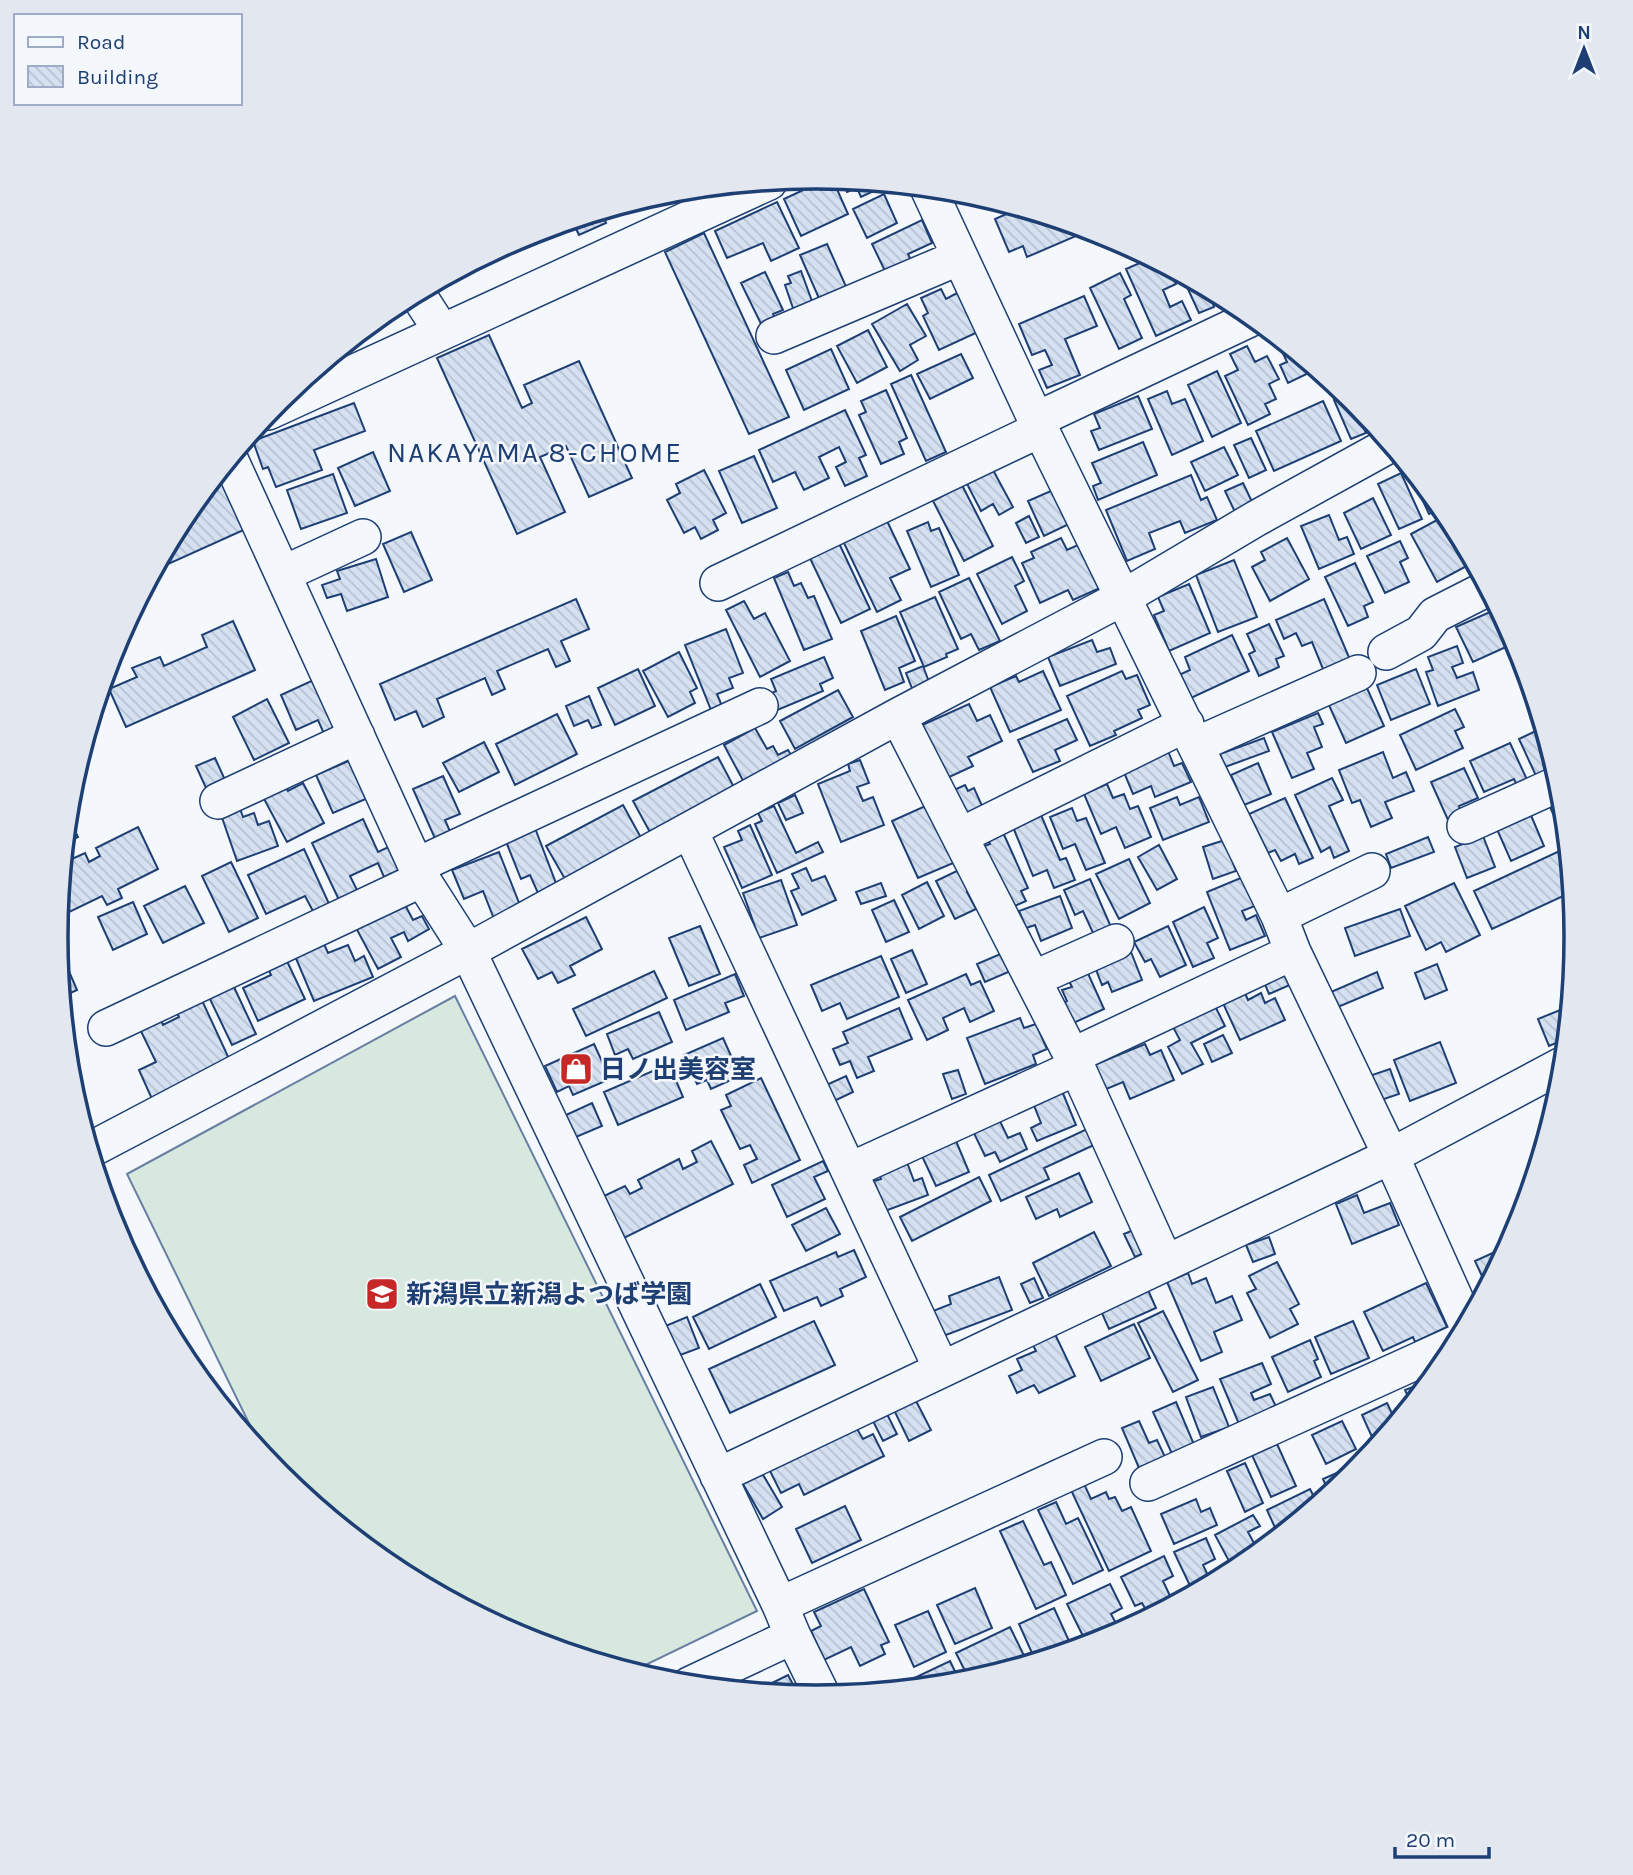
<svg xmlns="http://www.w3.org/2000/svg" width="1633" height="1875" font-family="Karla,'Noto Sans JP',sans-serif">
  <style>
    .grass { fill: #d7e8df; stroke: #687fa3; stroke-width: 2 }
    .building { fill: url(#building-back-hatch); stroke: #1d3f73; stroke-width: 2 }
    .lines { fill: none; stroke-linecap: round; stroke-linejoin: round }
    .minor-casing { stroke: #1d3f73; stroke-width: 38 }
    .minor { stroke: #f4f7fb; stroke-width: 35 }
    .labels { text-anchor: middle; stroke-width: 5; stroke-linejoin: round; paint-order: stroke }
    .poi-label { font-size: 26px; font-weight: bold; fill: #1d3f73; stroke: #f4f7fb; text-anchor: start }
    .neighbourhood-label { font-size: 28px; letter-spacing: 2px; fill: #1d3f73; stroke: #f4f7fb }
    .rim { fill: none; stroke: #1d3f73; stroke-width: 3.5 }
  </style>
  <defs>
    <pattern id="building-back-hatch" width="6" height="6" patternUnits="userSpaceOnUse" patternTransform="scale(1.75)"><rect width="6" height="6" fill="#d5e0f0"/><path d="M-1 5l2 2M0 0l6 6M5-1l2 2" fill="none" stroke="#b6c1d1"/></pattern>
  </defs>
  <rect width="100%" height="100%" fill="#f4f7fb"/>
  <path class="grass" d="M455,996L757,1611L631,1672L525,1640L394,1570L278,1475L268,1462L127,1174Z"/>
  <path class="building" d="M829,178H832L848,214L801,236L784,199Z
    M841,179L889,184L861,197L857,188L847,192Z
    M884,194L897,223L867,238L853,209Z
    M777,202L799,248L771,261L763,243L727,258L715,231Z
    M1020,208L1090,230L1027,257L1023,246L1009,252L995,219Z
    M601,212L606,223L579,235L572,221Z
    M922,220L932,243L908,254L912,262L886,273L872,244Z
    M704,233L789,417L749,434L665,252Z
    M827,244L848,291L821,303L800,255Z
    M1151,258L1168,267L1176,284L1163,290L1170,307L1182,301L1191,320L1156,336L1126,269Z
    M801,271L813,304L794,311L785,285L791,283L788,276Z
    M765,272L783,310L773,314L775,319L762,326L741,283Z
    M1120,273L1131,295L1124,299L1142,338L1119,349L1090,288Z
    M1181,274L1221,296L1212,300L1214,307L1199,313Z
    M941,289L946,299L961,291L980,331L939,350L923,316L928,313L921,298Z
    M1084,296L1097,326L1065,339L1080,375L1047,388L1039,370L1052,365L1045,350L1032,355L1019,324Z
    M907,304L926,336L910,345L918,360L900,371L872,324Z
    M868,330L887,367L857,383L837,346Z
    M1274,334L1317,369L1288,383L1280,365L1287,362Z
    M489,335L522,408L532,403L524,385L579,361L632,478L589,497L566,446L540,457L565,512L517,534L437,358Z
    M1247,346L1255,362L1267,356L1279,379L1269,384L1276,399L1265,404L1270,414L1248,425L1225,376L1238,370L1230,354Z
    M831,349L849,389L804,410L786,370Z
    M961,354L973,378L930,399L917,374Z
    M1217,371L1241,423L1212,437L1188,385Z
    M911,375L946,452L926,461L891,384Z
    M886,390L907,438L899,442L904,454L881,464L859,415L866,412L861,401Z
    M1167,391L1172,404L1185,399L1203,441L1172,455L1148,399Z
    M1347,394L1364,412L1358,414L1366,433L1351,439L1334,400Z
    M1138,396L1152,429L1099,450L1091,431L1100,428L1094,414Z
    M1323,401L1341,441L1274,471L1256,431Z
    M354,403L365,431L314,450L322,470L276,487L268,467L263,469L253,441Z
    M845,410L866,455L859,458L867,476L845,486L836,467L846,462L839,447L819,457L829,478L804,490L795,472L773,482L759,450Z
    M1251,438L1266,470L1249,478L1234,445Z
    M1143,442L1157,475L1098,500L1093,486L1101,483L1092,463Z
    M1224,447L1238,475L1205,491L1191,462Z
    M373,452L390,491L355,506L338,468Z
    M754,456L777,508L742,523L719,471Z
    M1405,462L1443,508L1429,514Z
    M704,470L726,513L713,520L718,530L701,539L695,527L684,533L667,500L680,493L676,484Z
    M993,470L1013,507L999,515L993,504L981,511L967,484Z
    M1401,473L1422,519L1399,529L1378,484Z
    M333,474L347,513L301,529L287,490Z
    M1191,475L1201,500L1207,497L1217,520L1185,533L1180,521L1149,533L1155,549L1127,561L1106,510Z
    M226,480L248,528L155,570L184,515L205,490Z
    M1243,483L1253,504L1235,512L1225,491Z
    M962,485L993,546L964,561L933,501Z
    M1053,490L1069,524L1044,536L1028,501Z
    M1373,498L1391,535L1361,549L1344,513Z
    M1448,514L1474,562L1437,582L1411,534Z
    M1329,515L1339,540L1347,537L1354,554L1319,569L1301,526Z
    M1029,516L1039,537L1026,543L1016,523Z
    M887,521L910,569L890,578L901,600L877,612L843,541Z
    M928,522L931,531L939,528L959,575L931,587L907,531Z
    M411,532L432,580L404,592L383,544Z
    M1061,538L1067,550L1080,544L1100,588L1073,600L1068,590L1040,603L1022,563L1034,558L1031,552Z
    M1287,538L1309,579L1270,601L1252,567L1265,560L1261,552Z
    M837,539L870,609L841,623L807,552Z
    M1400,541L1408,558L1400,562L1409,582L1385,593L1367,556Z
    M1012,557L1024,581L1015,586L1027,611L1002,624L977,574Z
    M376,559L388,597L347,611L341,594L327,598L322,585L340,579L337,571Z
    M1234,560L1257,617L1218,632L1196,575Z
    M1355,563L1373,602L1364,606L1368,617L1348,626L1325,577Z
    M788,572L794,586L801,583L808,598L814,596L832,639L804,650L774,578Z
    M969,578L1000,641L979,650L971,634L961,639L939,592Z
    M1189,584L1210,633L1169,651L1154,615L1164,611L1158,597Z
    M935,597L958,649L946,654L947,657L924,667L900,612Z
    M576,599L589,629L561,641L570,661L556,667L548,649L497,671L505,689L492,695L485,678L437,699L444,717L423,727L416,711L395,720L380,684Z
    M1324,599L1351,662L1325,674L1312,642L1302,646L1296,633L1284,639L1276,620Z
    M744,601L754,619L765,613L790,661L760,677L726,610Z
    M1499,608L1517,642L1473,662L1456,627Z
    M896,616L915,661L899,668L904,682L885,690L861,631Z
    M233,621L255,670L126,727L109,689L137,677L132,668L160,657L164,666L207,647L202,635Z
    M1269,624L1284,656L1276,659L1279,667L1259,676L1249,654L1255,651L1247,634Z
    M726,629L743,673L729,678L733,688L717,694L724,711L713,715L685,645Z
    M1232,635L1249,671L1191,698L1179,675L1190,670L1185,657Z
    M1092,640L1097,652L1110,648L1116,664L1060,686L1048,657Z
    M1457,646L1463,663L1452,667L1457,678L1473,672L1479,690L1438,706L1426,672L1433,670L1428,657Z
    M679,652L697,688L690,692L695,703L668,717L643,671Z
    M824,657L833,678L820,684L823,691L775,711L768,695L776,691L771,679Z
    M923,666L932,690L915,696L906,673Z
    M638,669L655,706L615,725L598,688Z
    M1416,669L1430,704L1391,720L1377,685Z
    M1043,671L1061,710L1010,732L990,687L1016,676L1019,682Z
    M1122,671L1126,679L1137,675L1150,705L1138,710L1142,718L1114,731L1116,735L1090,746L1067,696Z
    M320,677L343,728L325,736L318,720L296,730L281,695Z
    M1366,686L1384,726L1346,743L1328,703Z
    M838,690L853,717L795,749L780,721Z
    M589,696L601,725L592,728L588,720L574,726L566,706Z
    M267,699L289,743L254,760L233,717Z
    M969,704L977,721L990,715L1002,741L968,757L973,766L945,779L920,726Z
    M1455,709L1464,727L1455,731L1463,748L1416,770L1400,735Z
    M1318,713L1323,724L1314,727L1322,747L1307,753L1314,769L1292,778L1272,732Z
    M557,714L577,754L515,785L496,744Z
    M1067,719L1077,740L1055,750L1060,761L1033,772L1018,740Z
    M1544,727L1551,752L1548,754L1555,770L1537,778L1519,739Z
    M755,728L767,749L773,746L778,755L788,750L795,762L747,788L724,745Z
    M1264,738L1269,751L1225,767L1220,754Z
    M484,742L499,772L459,792L443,763Z
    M1510,743L1529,784L1518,789L1514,779L1484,792L1470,761Z
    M1168,751L1174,766L1182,763L1191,782L1155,797L1151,786L1133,794L1123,770Z
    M1383,752L1393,778L1406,772L1414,791L1385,802L1392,818L1371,827L1360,800L1352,803L1339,770Z
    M358,757L375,795L333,813L316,775Z
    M718,757L736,791L652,836L633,801Z
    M215,758L225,780L206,788L196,766Z
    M860,760L869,783L857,787L863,801L873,797L884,825L841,842L818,784L850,771L848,764Z
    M1258,763L1271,794L1244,805L1231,775Z
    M1464,768L1478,798L1459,806L1462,814L1448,820L1431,782Z
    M443,776L460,814L445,820L452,836L437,843L413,789Z
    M1332,778L1343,800L1329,806L1349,851L1334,858L1330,847L1321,852L1295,795Z
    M303,783L324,823L287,842L263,797L285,785L288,791Z
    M1107,784L1113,798L1124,794L1130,809L1138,806L1151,837L1125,848L1116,827L1101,834L1084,794Z
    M965,785L968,791L974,788L983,808L965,816L954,790Z
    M795,795L803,813L786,820L778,803Z
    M1177,797L1180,805L1199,797L1209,822L1163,840L1150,808Z
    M1285,798L1313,858L1299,864L1295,854L1281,861L1275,850L1268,853L1249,814Z
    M1564,801L1567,837L1564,838L1550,807Z
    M238,803L243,817L254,813L258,825L269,821L278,846L237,861L219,809Z
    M932,803L958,861L918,878L892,821Z
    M623,805L645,845L569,886L546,846Z
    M774,806L796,853L818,842L823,852L777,873L755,824L762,821L758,813Z
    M1072,808L1077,821L1086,818L1105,863L1086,870L1075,844L1063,849L1050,817Z
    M1530,813L1544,846L1511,861L1496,827Z
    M1041,815L1060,860L1066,858L1075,880L1054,888L1047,870L1033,876L1013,827Z
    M68,816L78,837L65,843Z
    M363,819L378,852L395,844L406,867L384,877L378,863L350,876L358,892L339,900L312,843Z
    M750,825L772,875L742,888L724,847L742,840L738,831Z
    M138,827L158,869L118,889L122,898L107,905L102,896L61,916L59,911L63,863L85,853L89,862L100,856L96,848Z
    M535,828L557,886L538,893L530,875L521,879L505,839Z
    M1001,828L1028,888L1021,891L1026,901L1010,908L982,847L990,844L985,835Z
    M1483,836L1495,867L1467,878L1455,847Z
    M1428,837L1434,852L1391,868L1386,854Z
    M1225,840L1236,871L1213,879L1203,847Z
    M1159,845L1177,879L1157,890L1138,857Z
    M1568,847L1572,892L1492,929L1474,891Z
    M304,849L330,906L314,913L305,896L266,914L248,875Z
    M499,852L523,913L496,924L483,891L464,899L452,870Z
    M1129,859L1150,903L1119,919L1096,874Z
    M231,862L258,918L229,932L202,876Z
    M806,868L812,881L825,876L836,900L802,915L791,891L799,888L792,874Z
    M963,868L974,889L967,892L976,909L955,919L936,881Z
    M1243,877L1255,906L1242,911L1246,920L1256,915L1265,936L1230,950L1207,892Z
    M1090,879L1111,927L1094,935L1083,911L1075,915L1064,890Z
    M781,880L797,925L759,938L743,893Z
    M927,882L944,916L919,929L902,895Z
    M881,883L886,896L861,904L856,892Z
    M1454,883L1480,935L1446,952L1441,942L1426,950L1405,906Z
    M185,886L204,923L163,943L144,906Z
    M1060,896L1072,928L1041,941L1035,925L1026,928L1019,911Z
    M894,900L909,932L886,942L872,910Z
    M403,901L413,920L422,916L429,929L408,941L404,932L391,938L401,957L378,969L355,926Z
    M133,902L147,934L113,950L98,917Z
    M1204,907L1218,938L1207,943L1214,958L1193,967L1173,922Z
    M1400,909L1410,936L1355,956L1345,928Z
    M586,917L602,949L570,966L575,975L558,983L552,972L538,979L522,949Z
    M700,926L720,974L689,986L669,938Z
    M1168,926L1186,965L1160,977L1151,959L1145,962L1134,942Z
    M324,944L328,953L348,945L355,961L364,956L373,977L314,1001L295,956Z
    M59,948L77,990L62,997L57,949Z
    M912,950L927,984L906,993L891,959Z
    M1005,952L1013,970L985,982L977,964Z
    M1131,952L1142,980L1112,992L1108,982L1102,985L1095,967Z
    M881,956L899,997L847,1019L840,1003L822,1011L811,985Z
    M285,957L305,999L258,1021L243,988L271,975L267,966Z
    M1437,964L1447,990L1425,999L1415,973Z
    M1086,969L1104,1009L1069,1025L1060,1005L1067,1001L1062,990L1072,987L1067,977Z
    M654,971L667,998L586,1036L573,1009Z
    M1287,972L1292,984L1269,994L1264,982Z
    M1377,972L1383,988L1338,1007L1331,992Z
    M735,974L744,996L725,1003L729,1012L686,1030L674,1000Z
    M966,974L971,985L980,981L994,1011L970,1022L964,1008L943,1018L948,1030L927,1040L908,1000Z
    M233,985L256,1034L232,1045L209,997Z
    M1244,991L1248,1000L1261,993L1265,1003L1275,998L1285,1020L1240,1040L1222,1001Z
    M199,994L231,1063L152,1099L139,1070L156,1062L137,1023L158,1013L163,1025L179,1017L174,1006Z
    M1214,1004L1225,1026L1191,1043L1203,1064L1182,1074L1168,1047L1180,1040L1172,1025Z
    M1570,1006L1566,1046L1563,1040L1549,1046L1538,1019Z
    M899,1008L912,1039L868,1057L874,1071L857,1078L850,1061L840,1065L833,1049L848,1043L843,1032Z
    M659,1012L672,1042L633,1059L628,1049L615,1055L607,1034Z
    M1020,1018L1024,1028L1036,1024L1047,1049L1033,1055L1036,1064L985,1084L967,1038Z
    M1223,1035L1232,1053L1212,1062L1204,1044Z
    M723,1038L740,1076L711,1089L707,1080L697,1084L684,1055Z
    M1440,1042L1456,1083L1410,1101L1394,1060Z
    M594,1044L610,1079L573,1095L569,1086L557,1092L545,1066Z
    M1145,1044L1150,1055L1161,1050L1174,1080L1130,1099L1123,1082L1104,1090L1094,1065Z
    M669,1064L683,1097L618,1125L604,1092Z
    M1390,1069L1399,1094L1381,1100L1372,1075Z
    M958,1070L966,1094L952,1099L943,1074Z
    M846,1076L853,1092L830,1103L822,1087Z
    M761,1078L800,1160L752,1183L744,1165L757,1159L750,1145L740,1149L721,1110L731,1106L726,1095Z
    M1062,1091L1076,1125L1037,1141L1031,1128L1041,1123L1033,1103Z
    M592,1103L602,1126L576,1137L566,1115Z
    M997,1115L1008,1138L1020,1133L1027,1149L1000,1162L995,1152L985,1156L971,1127Z
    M1087,1129L1094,1145L1044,1168L1049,1179L1001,1201L989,1175Z
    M711,1141L733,1184L624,1238L604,1196L625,1186L630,1194L642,1188L638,1180L679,1159L683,1169L697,1162L692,1151Z
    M956,1141L969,1172L936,1186L922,1156Z
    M905,1157L914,1181L922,1178L928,1195L885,1211L874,1181L881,1179L877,1168Z
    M823,1161L828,1171L814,1177L825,1199L787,1217L772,1185Z
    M1079,1173L1092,1202L1060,1217L1057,1209L1036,1219L1026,1197Z
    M979,1177L991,1201L912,1241L900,1217Z
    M1357,1195L1364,1213L1390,1203L1399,1225L1352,1244L1336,1204Z
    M826,1208L840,1234L806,1251L792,1225Z
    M1138,1228L1149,1251L1135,1257L1124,1234Z
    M1094,1232L1111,1266L1049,1296L1033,1263Z
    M1269,1237L1275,1254L1253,1262L1246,1245Z
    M1510,1245L1488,1287H1487L1475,1261Z
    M854,1250L866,1277L840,1289L843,1296L821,1306L817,1297L784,1311L770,1281L836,1252L838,1257Z
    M1277,1262L1299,1304L1290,1309L1298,1324L1270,1338L1247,1293L1256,1289L1249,1276Z
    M1188,1273L1192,1284L1206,1278L1216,1303L1232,1296L1242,1320L1214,1332L1222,1352L1201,1361L1167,1282Z
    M999,1277L1012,1310L938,1338L928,1313L951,1304L949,1296Z
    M1034,1278L1043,1298L1030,1303L1021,1284Z
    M1426,1283L1447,1327L1415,1342L1413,1337L1383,1351L1364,1312Z
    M760,1284L776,1317L709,1349L693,1317Z
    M1148,1290L1156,1308L1109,1329L1101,1311Z
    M1163,1311L1198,1380L1173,1392L1138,1323Z
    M687,1317L699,1348L675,1357L663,1327Z
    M814,1321L835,1365L730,1413L709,1369Z
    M1353,1321L1369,1358L1331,1374L1315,1337Z
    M1134,1324L1150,1358L1101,1381L1085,1347Z
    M1054,1332L1075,1376L1039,1393L1034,1385L1017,1393L1009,1376L1022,1370L1017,1359L1036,1351L1032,1343Z
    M1310,1340L1318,1359L1314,1361L1321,1377L1288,1392L1272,1357Z
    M1262,1363L1271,1384L1251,1393L1254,1400L1270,1394L1277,1409L1239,1424L1220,1379Z
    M1433,1379L1412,1405L1405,1390Z
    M1213,1387L1229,1427L1201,1437L1186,1397Z
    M915,1399L931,1430L909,1441L894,1410Z
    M1176,1402L1195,1447L1173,1456L1153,1412Z
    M1387,1403L1397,1424L1377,1448L1362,1415Z
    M887,1414L897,1434L883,1441L873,1421Z
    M1139,1421L1149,1443L1157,1440L1165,1457L1139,1468L1122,1428Z
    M1342,1421L1356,1449L1326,1464L1312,1435Z
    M857,1429L863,1439L873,1434L884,1456L804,1495L799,1484L781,1493L770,1471Z
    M1277,1444L1296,1486L1271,1497L1252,1455Z
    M1366,1460L1354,1476L1334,1492L1331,1486L1327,1488L1323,1479Z
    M1245,1463L1263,1503L1245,1512L1227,1471Z
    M762,1473L782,1507L763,1519L743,1484Z
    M1084,1484L1091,1499L1106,1492L1109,1499L1115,1497L1122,1511L1131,1507L1151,1551L1109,1571L1071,1490Z
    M1310,1489L1315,1499L1306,1503L1310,1511L1287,1530L1278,1534L1267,1510Z
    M1196,1499L1201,1512L1210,1508L1217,1525L1174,1544L1161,1514Z
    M1056,1502L1066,1524L1078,1518L1103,1570L1073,1584L1038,1510Z
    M845,1506L861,1540L812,1563L796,1529Z
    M1253,1515L1260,1526L1248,1532L1256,1547L1229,1561L1215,1535Z
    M1023,1521L1044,1565L1051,1562L1066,1595L1036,1609L1000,1531Z
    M1206,1538L1215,1559L1203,1565L1212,1584L1194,1594L1174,1552Z
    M1164,1556L1173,1576L1163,1581L1171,1598L1158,1604L1162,1611L1135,1626L1131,1617L1146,1610L1142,1603L1135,1606L1121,1577Z
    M1110,1584L1122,1608L1111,1614L1121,1633L1107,1640L1088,1646L1067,1604Z
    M975,1588L992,1628L955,1644L937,1605Z
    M864,1589L889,1642L881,1645L885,1654L860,1666L851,1647L824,1660L811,1631L821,1626L814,1612Z
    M1054,1608L1069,1641L1056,1646L1060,1655L1036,1662L1019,1624Z
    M928,1611L946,1652L914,1667L895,1625Z
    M1010,1627L1028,1664L1001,1672L999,1668L970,1681L956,1653Z
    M950,1661L961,1684L887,1691Z
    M788,1675L799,1696L778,1694L772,1683Z"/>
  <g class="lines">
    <defs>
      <path id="minor" d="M928,188L1036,420L1279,916L1293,952L1391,1156L1467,1325
        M417,293L442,332
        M774,336L960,257
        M268,412L769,182
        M1036,420L1254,317
        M230,459L422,879L468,951L780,1605L793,1636L823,1697
        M283,574L363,537
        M718,583L1041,429
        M1386,652L1421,633L1435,615L1488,588
        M898,716L1072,1056L1165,1262
        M1196,745L1358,673
        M218,801L357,736
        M1465,826L1560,783
        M690,831L941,1368
        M960,836L1186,724
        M416,866L760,706
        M1279,916L1372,871
        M1033,979L1116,942
        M106,1028L422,879
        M1072,1056L1293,952
        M90,1150L468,951L898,716L1124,597L1257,518L1391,444
        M849,1171L1077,1067
        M718,1476L1391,1156L1564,1064
        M1148,1483L1459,1342
        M780,1605L1104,1457
        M689,1685L793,1636"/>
    </defs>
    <use href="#minor" class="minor-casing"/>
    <use href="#minor" class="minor"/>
  </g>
  <defs>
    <symbol id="shop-square" viewBox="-11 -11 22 22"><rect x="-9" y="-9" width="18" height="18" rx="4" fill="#c62828" stroke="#f4f7fb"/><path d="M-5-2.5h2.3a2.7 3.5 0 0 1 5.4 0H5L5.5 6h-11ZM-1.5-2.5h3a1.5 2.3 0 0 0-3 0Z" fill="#fff"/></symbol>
    <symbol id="school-square" viewBox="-11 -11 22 22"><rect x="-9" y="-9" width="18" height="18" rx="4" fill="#c62828" stroke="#f4f7fb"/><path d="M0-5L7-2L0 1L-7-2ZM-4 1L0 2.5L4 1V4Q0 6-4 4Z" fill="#fff"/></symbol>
  </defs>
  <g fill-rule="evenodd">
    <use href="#shop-square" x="557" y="1050" width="38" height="38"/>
    <use href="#school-square" x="363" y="1275" width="38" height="38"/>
  </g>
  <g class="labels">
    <g class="poi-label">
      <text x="600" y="1078">日ノ出美容室</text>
      <text x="406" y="1303">新潟県立新潟よつば学園</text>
    </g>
    <g class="neighbourhood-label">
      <text x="535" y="462">NAKAYAMA 8-CHOME</text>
    </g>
  </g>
  <path d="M0 0H1633V1875H0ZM68 937a748 748 0 1 1 1496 0a748 748 0 1 1-1496 0Z" fill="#e3e8f0" fill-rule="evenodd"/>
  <path class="rim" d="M68 937a748 748 0 1 1 1496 0a748 748 0 1 1-1496 0Z"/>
  <rect x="14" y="14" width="228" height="91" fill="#f4f7fb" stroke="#9eadc5" stroke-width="2"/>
  <rect x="28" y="37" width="35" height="10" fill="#f4f7fb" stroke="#9eadc5" stroke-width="2"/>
  <text x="77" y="49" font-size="21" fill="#1d3f73">Road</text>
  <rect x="28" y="66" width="35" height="21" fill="url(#building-back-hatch)" stroke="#9eadc5" stroke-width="2"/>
  <text x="77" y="84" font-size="21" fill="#1d3f73">Building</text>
  <g transform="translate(1584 49)" stroke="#f4f7fb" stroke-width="5" paint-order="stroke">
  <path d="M0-5L12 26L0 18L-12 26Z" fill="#1d3f73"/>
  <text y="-10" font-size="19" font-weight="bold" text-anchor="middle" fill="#1d3f73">N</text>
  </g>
  <path d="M1395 1847v10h94v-10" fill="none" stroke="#1d3f73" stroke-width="3.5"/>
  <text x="1406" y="1847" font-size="21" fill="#1d3f73" stroke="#f4f7fb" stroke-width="5" paint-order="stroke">20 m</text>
</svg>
